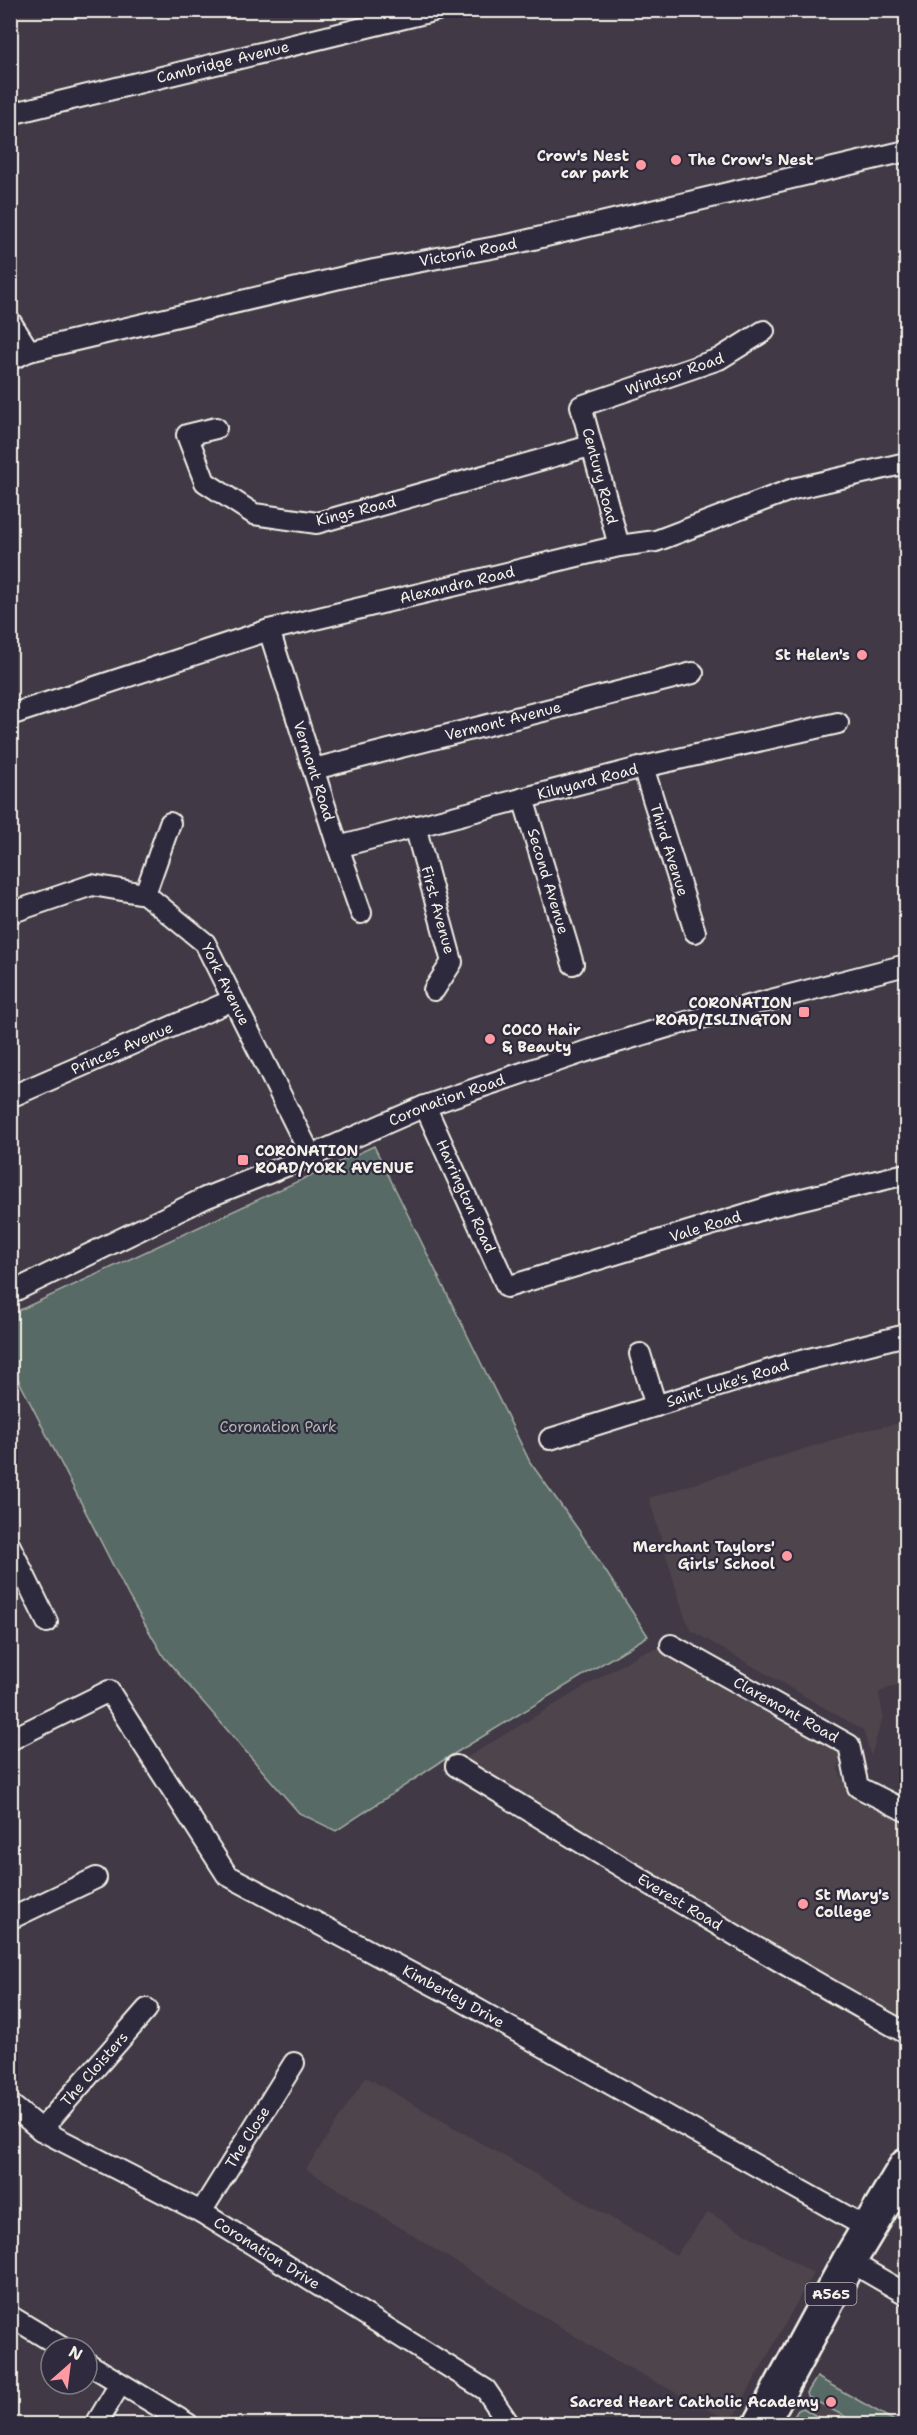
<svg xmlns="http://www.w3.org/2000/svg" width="917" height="2435" font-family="'Shantell Sans',sans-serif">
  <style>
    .built { fill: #4e444c }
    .green { fill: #586b65; stroke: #a6aea6; stroke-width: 1.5 }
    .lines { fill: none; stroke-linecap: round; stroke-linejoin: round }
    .minor-casing { stroke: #f4f1e8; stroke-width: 24 }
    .trunk-casing { stroke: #f4f1e8; stroke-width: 38 }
    .minor { stroke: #2f2a3d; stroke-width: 20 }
    .trunk { stroke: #2f2a3d; stroke-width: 33 }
    .poi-dot { fill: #ff9aa2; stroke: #2f2a3d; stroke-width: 2 }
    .labels { text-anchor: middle; stroke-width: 4.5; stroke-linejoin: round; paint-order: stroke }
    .shield { fill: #2f2a3d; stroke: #b9b5b5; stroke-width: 1.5 }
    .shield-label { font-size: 14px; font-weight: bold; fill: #f4f1e8 }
    .street-label { font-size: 15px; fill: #f4f1e8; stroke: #2f2a3d }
    .poi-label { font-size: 15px; font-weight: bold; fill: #f4f1e8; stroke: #2f2a3d; text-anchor: end }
    .park-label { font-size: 15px; fill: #aeb5ad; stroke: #2f2a3d }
  </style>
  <rect width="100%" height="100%" fill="#413946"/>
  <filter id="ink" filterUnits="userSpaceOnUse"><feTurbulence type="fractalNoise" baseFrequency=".0167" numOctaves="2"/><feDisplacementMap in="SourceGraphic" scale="12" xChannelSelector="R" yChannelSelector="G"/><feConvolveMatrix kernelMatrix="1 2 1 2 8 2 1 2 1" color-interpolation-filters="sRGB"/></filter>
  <g filter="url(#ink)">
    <path class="built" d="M906,1422V1682L879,1692L883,1716L871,1756L863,1730L692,1631L684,1615L649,1498L861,1431Z
      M660,1648L841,1753L838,1770L847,1787L906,1824V2023L830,1983L464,1759L641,1653Z
      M366,2077L676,2255L708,2212L813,2273L731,2422L607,2356L306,2169Z
      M817,2377L900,2424H789Z"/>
    <path class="green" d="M374,1146L530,1462L580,1532L648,1636L439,1763L336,1831L299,1813L164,1657L129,1597L11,1365V1314Z
      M817,2377L900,2424H859L808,2397L807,2393Z
      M803,2408L830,2424H789L798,2410Z"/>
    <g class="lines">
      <defs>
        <g id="minor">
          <path id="s1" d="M10,114L437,10"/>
          <path d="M10,321L29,351"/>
          <path id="s2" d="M10,360L29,351L374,270L512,244L906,151"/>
          <path d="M216,428L187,435L205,482L254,514L317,523L590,446"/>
          <path id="s3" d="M619,546L581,406L719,359L764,331"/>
          <path id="s4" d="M269,630L338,847L361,913"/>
          <path id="s5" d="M10,715L269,630L619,546L656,541L793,489L906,463"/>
          <path id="s6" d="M643,767L695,932"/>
          <path id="s7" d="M314,769L693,673"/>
          <path id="s8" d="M523,798L573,964"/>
          <path id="s9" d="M415,826L452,962L434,990"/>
          <path id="s10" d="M338,847L643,767L838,723"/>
          <path d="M145,894L170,823"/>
          <path id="s11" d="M10,913L92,885L145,894L205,943L311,1156"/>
          <path id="s12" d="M10,1097L233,1000"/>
          <path id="s13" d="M425,1106L507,1287L773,1206L906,1174"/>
          <path id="s14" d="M10,1293L205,1198L311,1156L425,1106L584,1052L671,1026L906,965"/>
          <path d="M640,1354L656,1406"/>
          <path id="s15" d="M550,1439L789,1364L906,1335"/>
          <path d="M10,1546L47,1622"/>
          <path id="s16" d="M671,1645L849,1745L858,1787L906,1811"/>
          <path id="s17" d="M10,1740L109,1691L227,1875L452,1995L869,2229"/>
          <path id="s18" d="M456,1766C605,1857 754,1949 906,2033"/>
          <path d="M10,1919L96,1878"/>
          <path id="s19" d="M10,2104L41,2130L201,2212L486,2390L509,2424"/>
          <path id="s20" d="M41,2130L147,2009"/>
          <path id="s21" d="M201,2212L294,2063"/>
          <path d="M849,2261L906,2294"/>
          <path d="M10,2316L63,2348"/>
          <path d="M87,2363L188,2424"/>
          <path d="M96,2424L120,2384"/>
        </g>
        <path id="trunk" d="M761,2424L849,2261L906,2166"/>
      </defs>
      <use href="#minor" class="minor-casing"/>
      <use href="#trunk" class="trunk-casing"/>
      <use href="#minor" class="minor"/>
      <use href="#trunk" class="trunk"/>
    </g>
  </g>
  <g class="poi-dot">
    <circle cx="676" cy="160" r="6"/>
    <circle cx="641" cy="165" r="6"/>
    <circle cx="862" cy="655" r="6"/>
    <rect x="798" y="1006" width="12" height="12" rx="3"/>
    <circle cx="490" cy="1039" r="6"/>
    <rect x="237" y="1154" width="12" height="12" rx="3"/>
    <circle cx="787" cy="1556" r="6"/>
    <circle cx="803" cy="1904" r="6"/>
    <circle cx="831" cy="2402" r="6"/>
  </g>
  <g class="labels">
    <rect class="shield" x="805.5" y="2283" width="51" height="22" rx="4.5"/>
    <g class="shield-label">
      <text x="831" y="2299">A565</text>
    </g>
    <g class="street-label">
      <text dy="5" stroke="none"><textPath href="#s1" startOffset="219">Cambridge Avenue</textPath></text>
      <text dy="5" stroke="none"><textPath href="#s2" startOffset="471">Victoria Road</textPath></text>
      <text dy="5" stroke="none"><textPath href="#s3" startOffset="244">Windsor Road</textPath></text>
      <text transform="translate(600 476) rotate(75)" y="5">Century Road</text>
      <text transform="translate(356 511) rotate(-14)" y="5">Kings Road</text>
      <text dy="5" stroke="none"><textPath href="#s5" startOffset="466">Alexandra Road</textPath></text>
      <text dy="5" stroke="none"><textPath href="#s7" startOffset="195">Vermont Avenue</textPath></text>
      <text dy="5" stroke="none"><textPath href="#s4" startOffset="148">Vermont Road</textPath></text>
      <text dy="5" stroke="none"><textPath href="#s10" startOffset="258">Kilnyard Road</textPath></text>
      <text dy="5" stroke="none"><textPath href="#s6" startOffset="87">Third Avenue</textPath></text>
      <text dy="5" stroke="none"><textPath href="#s8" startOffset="87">Second Avenue</textPath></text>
      <text dy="5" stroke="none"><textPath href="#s9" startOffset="87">First Avenue</textPath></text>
      <text dy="5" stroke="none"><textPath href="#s11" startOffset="264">York Avenue</textPath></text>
      <text dy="5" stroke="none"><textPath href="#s12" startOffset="122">Princes Avenue</textPath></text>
      <text dy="5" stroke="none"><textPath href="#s14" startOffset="478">Coronation Road</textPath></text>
      <text dy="5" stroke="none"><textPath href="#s13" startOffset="99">Harrington Road</textPath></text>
      <text dy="5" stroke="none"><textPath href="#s13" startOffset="406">Vale Road</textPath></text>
      <text dy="5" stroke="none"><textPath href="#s15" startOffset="186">Saint Luke's Road</textPath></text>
      <text dy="5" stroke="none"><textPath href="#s16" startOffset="132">Claremont Road</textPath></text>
      <text dy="5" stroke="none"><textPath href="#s18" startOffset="262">Everest Road</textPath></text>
      <text dy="5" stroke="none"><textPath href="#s17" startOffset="586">Kimberley Drive</textPath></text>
      <text dy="5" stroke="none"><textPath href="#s20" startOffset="81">The Cloisters</textPath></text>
      <text dy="5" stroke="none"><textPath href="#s21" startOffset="88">The Close</textPath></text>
      <text dy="5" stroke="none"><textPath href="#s19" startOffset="298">Coronation Drive</textPath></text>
    </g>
    <g class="poi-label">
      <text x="629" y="161">Crow's Nest<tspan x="629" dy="17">car park</tspan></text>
      <text x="688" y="165" text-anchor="start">The Crow's Nest</text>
      <text x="850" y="660">St Helen's</text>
      <text x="792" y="1008">CORONATION<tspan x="792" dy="17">ROAD/ISLINGTON</tspan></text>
      <text x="502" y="1035" text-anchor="start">COCO Hair<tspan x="502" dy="17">&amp; Beauty</tspan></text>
      <text x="255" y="1156" text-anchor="start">CORONATION<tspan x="255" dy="17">ROAD/YORK AVENUE</tspan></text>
      <text x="775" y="1552">Merchant Taylors'<tspan x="775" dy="17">Girls' School</tspan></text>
      <text x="815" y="1900" text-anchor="start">St Mary's<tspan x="815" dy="17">College</tspan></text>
      <text x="819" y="2407">Sacred Heart Catholic Academy</text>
    </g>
    <g class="park-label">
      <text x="278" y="1432">Coronation Park</text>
    </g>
  </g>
  <rect width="917" height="2435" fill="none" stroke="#2f2a3d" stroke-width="36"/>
  <rect x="18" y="18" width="881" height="2399" fill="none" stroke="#f4f1e8" stroke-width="2" filter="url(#ink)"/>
  <g transform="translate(69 2366) rotate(28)"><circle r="28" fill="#2f2a3d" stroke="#7e7a81" stroke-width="1.5"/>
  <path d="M0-4.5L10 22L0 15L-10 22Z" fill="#ff9aa2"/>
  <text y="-9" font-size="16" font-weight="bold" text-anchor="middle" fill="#f4f1e8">N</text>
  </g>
</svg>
